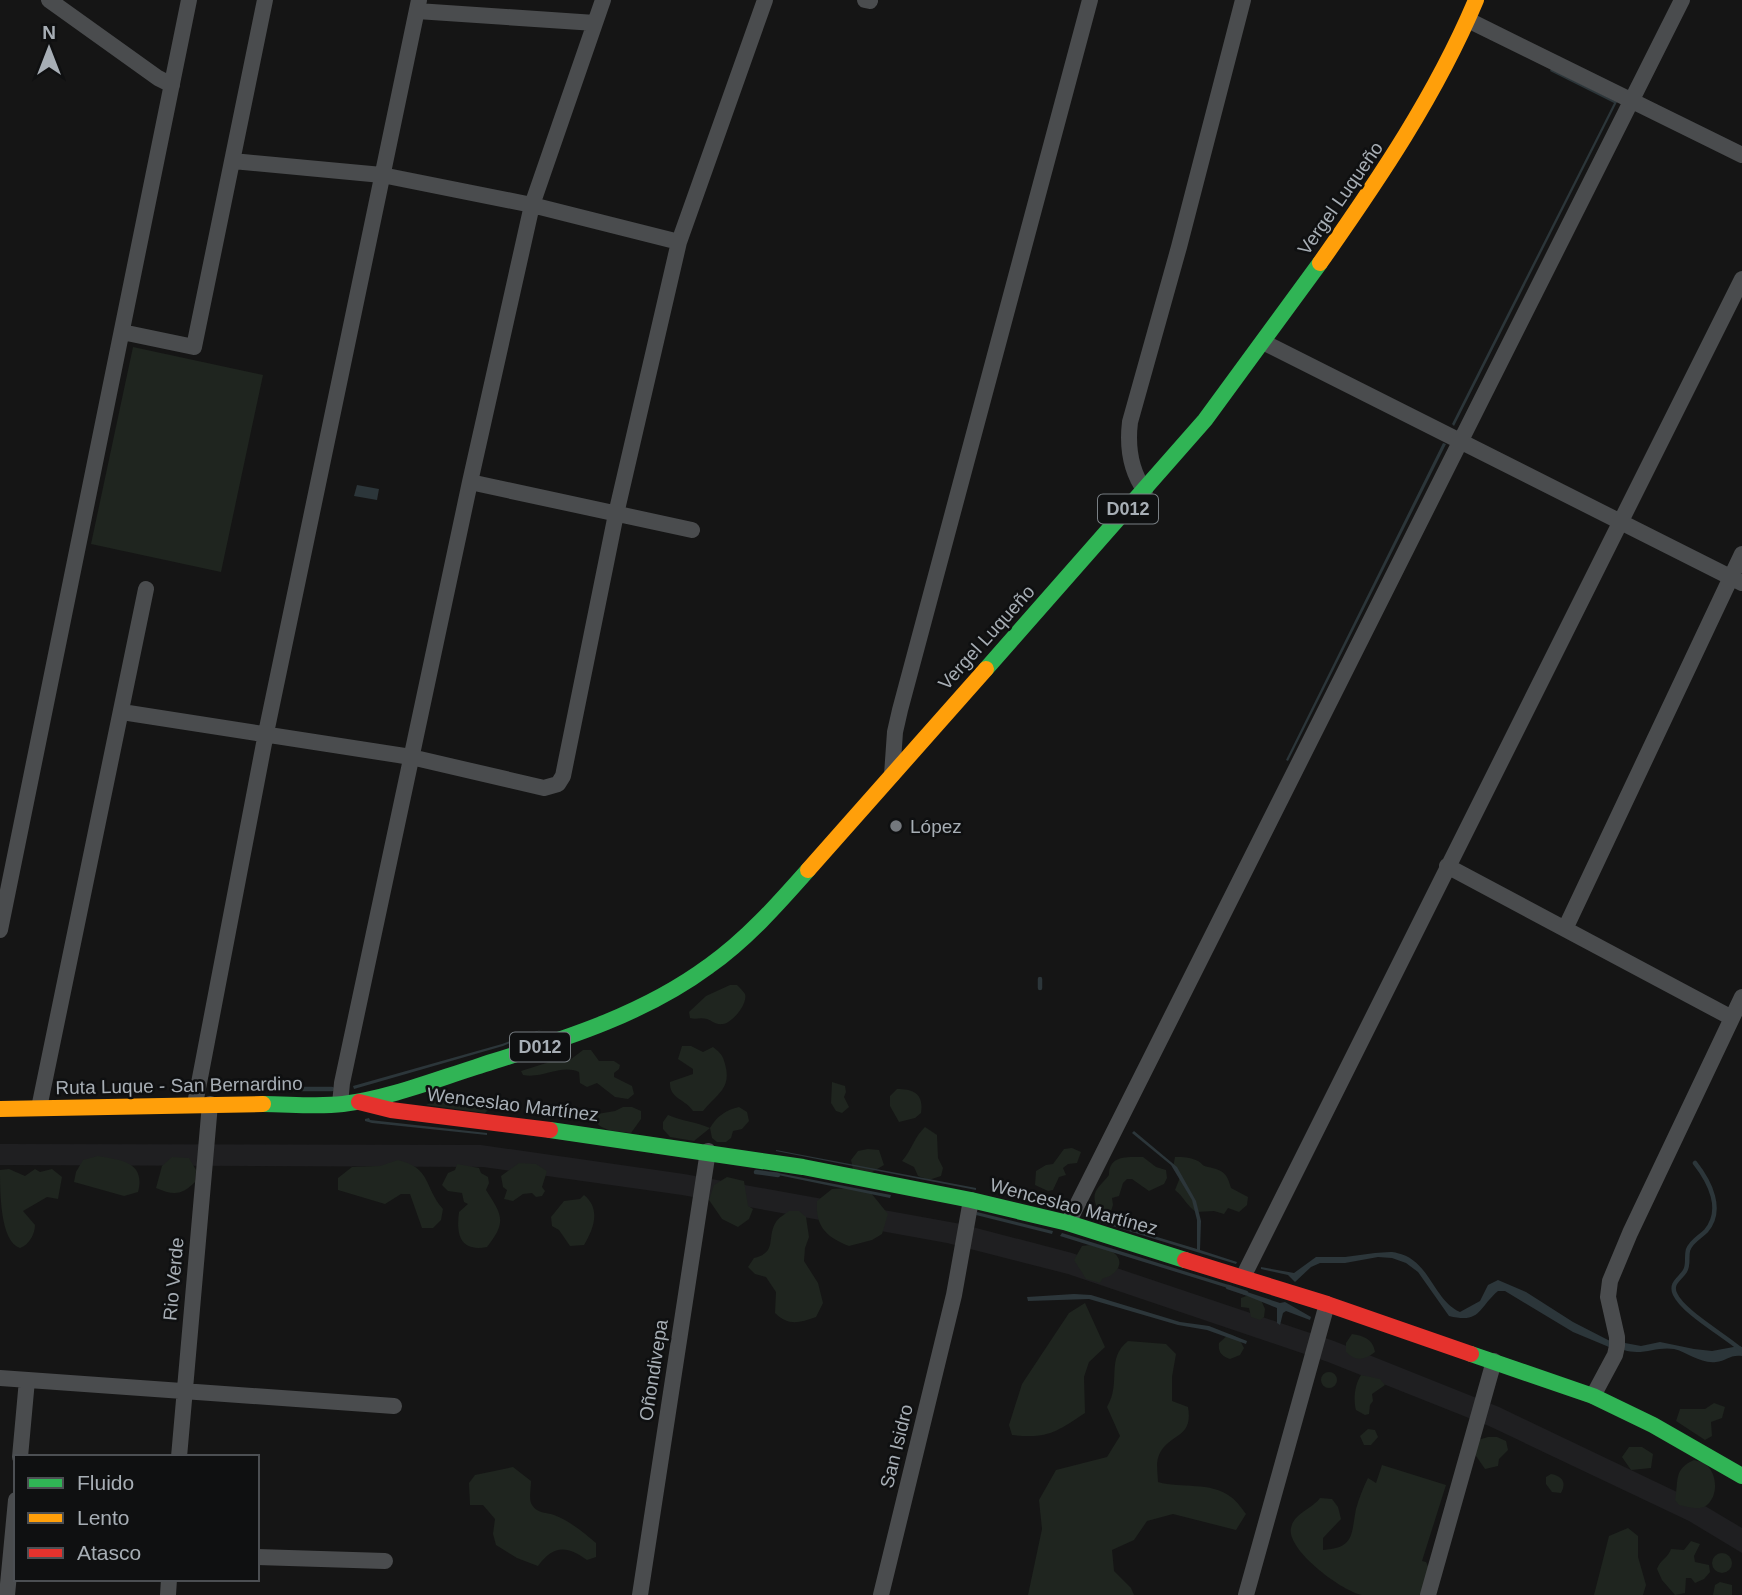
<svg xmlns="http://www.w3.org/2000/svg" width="1742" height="1595" font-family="Helvetica,sans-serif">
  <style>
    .built { fill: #1f1f21 }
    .green { fill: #1f251f }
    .water { fill: #2c363a }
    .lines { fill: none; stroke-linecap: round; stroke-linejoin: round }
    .stream { stroke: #2c363a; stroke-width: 4.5 }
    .street { stroke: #4a4c4e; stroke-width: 16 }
    .fast { stroke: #30b455; stroke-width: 16 }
    .slow { stroke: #ff9f0a; stroke-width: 16 }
    .jam { stroke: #e5322d; stroke-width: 16 }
    .poi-dot { fill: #74787d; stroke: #0f1011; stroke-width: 2.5 }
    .labels { text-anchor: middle; stroke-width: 5; stroke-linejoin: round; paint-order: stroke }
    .shield { fill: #0f1011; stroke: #797f84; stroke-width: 2 }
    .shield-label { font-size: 18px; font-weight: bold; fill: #a7aeb5 }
    .street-label { font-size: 19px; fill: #a7aeb5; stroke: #0f1011 }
    .poi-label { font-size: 19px; fill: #a7aeb5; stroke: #0f1011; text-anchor: start }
  </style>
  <rect width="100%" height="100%" fill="#151515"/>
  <path class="built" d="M0,1144L481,1145L684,1174L961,1224L1072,1253L1334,1341L1499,1407L1700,1503L1742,1528V1553L1689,1521L1489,1426L1328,1362L1068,1274L947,1243L682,1195L483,1167L0,1165Z"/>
  <path class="green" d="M133,347L263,375L221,572L91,544Z
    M730,985H737C740,988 743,991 745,994C748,1004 732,1023 723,1024C715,1025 713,1021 707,1019C700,1017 696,1020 690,1018L689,1012L706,996Z
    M682,1046H691L703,1052L713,1047C721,1053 723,1056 725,1064C732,1089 717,1093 703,1111H693C686,1099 669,1099 670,1082L693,1074V1069L678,1059Z
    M583,1050H591L599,1061H614L620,1065L619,1069L614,1073V1077L632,1086L634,1094L628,1099L615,1097L597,1083L587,1087L580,1083L579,1072C560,1064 543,1079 523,1075L521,1071L559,1059L570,1060Z
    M832,1082L845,1086L846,1092L844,1097L849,1107L842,1113L836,1111L831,1103Z
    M897,1089C914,1089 924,1094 921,1113L915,1118L899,1122L890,1106V1096Z
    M447,1094C462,1101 474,1090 490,1101L491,1107L485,1113L426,1105Z
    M623,1107H632L641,1111V1119L631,1133C617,1131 601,1132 594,1119L597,1114L615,1111Z
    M739,1107L747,1112L749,1121L742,1129L733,1131L731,1138L726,1142H717L712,1138L710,1128L694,1141L670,1137L663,1129V1122L668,1115C682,1121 696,1122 710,1128C717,1116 726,1110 739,1107Z
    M925,1127L937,1135L938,1158L943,1168L941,1176L929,1180L918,1176L914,1167L902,1161C912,1150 914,1137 925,1127Z
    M1072,1148L1081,1152L1077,1163L1068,1164L1063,1168L1066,1175L1059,1177L1053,1190L1048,1191L1035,1185L1036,1171L1046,1165L1053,1164L1064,1149Z
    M868,1149L879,1150L884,1165L867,1175L853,1169L851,1160L858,1151Z
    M98,1156C121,1160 146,1162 138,1192L124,1196L74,1182L76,1172L83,1160Z
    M172,1157L189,1158L196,1170L195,1182C181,1196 173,1195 156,1188L162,1166Z
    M1143,1157L1156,1167L1166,1170L1167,1178L1164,1184L1149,1191L1132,1179H1127L1123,1183L1119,1196L1112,1198L1113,1205L1111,1211L1098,1210C1089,1191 1099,1188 1109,1175C1109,1155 1127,1157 1143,1157Z
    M1175,1157C1183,1157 1190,1157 1198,1161C1203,1164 1202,1166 1208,1167C1223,1170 1227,1173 1231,1188L1248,1197L1247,1205L1239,1212L1228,1208L1224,1214L1214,1211L1196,1212C1187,1206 1184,1197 1175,1190L1181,1175L1173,1168Z
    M398,1160C432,1168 424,1188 443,1209L441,1220L433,1228H422L410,1194H401L385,1204L338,1190V1178L352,1167L380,1166Z
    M519,1163L536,1164L547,1171L542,1187L545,1191L542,1196L536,1197L532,1193L523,1194L513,1201L504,1199L507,1190L503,1187L501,1176Z
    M457,1164L479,1168L481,1173L488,1177L489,1183L486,1190C501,1214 508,1221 487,1247C460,1252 456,1235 459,1212L468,1204L464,1202L462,1193L448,1191L442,1185L448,1173L455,1170Z
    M9,1169L25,1176L35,1169L40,1172L52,1169L62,1177L58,1199L47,1197L23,1211L35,1225C35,1234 29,1245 20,1248C0,1242 0,1191 0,1170Z
    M727,1177L744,1181L748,1206L753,1209L749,1219L738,1227L722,1219L709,1200L714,1185Z
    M851,1188L871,1193L888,1214L882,1234L872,1240L849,1246C826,1237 815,1226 817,1201L832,1189Z
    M584,1195C601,1209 594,1228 584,1245L570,1246L559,1230L552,1226L551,1217L564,1201L580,1199Z
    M789,1211H799L806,1217L809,1237L805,1248L804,1261L818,1283L823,1303L816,1317C799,1323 788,1326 775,1313L776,1292L766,1277L755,1274L748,1267L754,1258C778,1252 766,1238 776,1222C778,1218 785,1214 789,1211Z
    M1090,1245C1098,1247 1108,1248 1114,1253C1127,1263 1114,1277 1103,1278L1100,1283L1086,1279L1074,1260L1082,1246Z
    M1249,1295L1261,1300L1265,1309L1264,1317L1260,1320L1251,1317L1249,1308L1241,1307V1298Z
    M1085,1303L1105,1347L1089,1362L1084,1377L1085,1413C1056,1432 1048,1439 1012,1435L1009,1425L1022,1384L1069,1313Z
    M1229,1334C1238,1336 1240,1340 1244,1348L1240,1355L1230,1359C1221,1356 1218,1352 1219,1343Z
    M1352,1334C1364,1336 1373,1339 1375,1352C1365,1360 1356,1362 1346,1352V1343Z
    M1128,1341L1166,1344L1176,1354L1172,1377V1401L1188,1407C1194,1441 1166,1432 1158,1458C1156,1465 1158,1475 1158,1482C1182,1489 1210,1481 1231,1497C1237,1501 1242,1509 1246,1514L1236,1530L1173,1514L1147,1521L1134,1540L1112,1550L1114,1571L1131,1588L1134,1595H1028L1042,1529L1039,1500L1056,1470L1107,1457L1120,1436L1107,1407C1122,1382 1105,1359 1128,1341Z
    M1321 1380a8 8 0 1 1 16 0a8 8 0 1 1-16 0Z
    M1361,1375L1380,1379L1385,1385L1372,1394L1373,1401L1370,1405L1369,1414L1365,1415L1356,1410C1353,1399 1355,1384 1361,1375Z
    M1714,1403L1725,1407L1722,1418L1711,1422L1712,1436L1705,1440L1676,1421L1680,1409H1705Z
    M1368,1429L1375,1430L1378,1437L1371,1445H1364L1360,1436Z
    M1488,1437H1497L1506,1441L1508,1450L1499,1459L1498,1466L1485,1469L1474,1453L1478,1440Z
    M1629,1447H1642L1653,1454L1651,1468L1631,1470L1622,1457Z
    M1694,1460C1697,1461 1702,1461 1705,1464C1717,1472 1719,1495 1707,1505C1700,1511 1688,1507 1679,1505L1675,1500C1679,1481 1673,1469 1694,1460Z
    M1382,1465L1446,1485L1422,1561L1426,1562L1435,1581L1432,1595C1410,1595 1384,1595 1362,1595C1343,1592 1286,1550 1291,1528C1294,1513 1312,1509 1320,1498L1332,1499L1338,1507L1341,1519L1323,1538V1550C1355,1548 1351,1534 1356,1509C1359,1498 1363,1488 1368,1478L1376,1483Z
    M513,1467L531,1481C531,1487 529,1497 531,1503C536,1514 546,1512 554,1515C570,1521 584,1533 596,1543V1557L587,1560C567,1545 553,1545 538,1566L517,1558L496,1545L493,1534L495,1519L483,1505H470L469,1483L475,1475Z
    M1551,1474C1562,1476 1567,1482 1561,1493L1552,1492L1546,1484V1477Z
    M1628,1528L1638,1536V1557L1646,1585L1643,1595H1594L1609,1536Z
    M1691,1541L1700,1544L1694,1556L1695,1562L1709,1565L1710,1572L1704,1579L1695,1583L1691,1578H1686L1685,1593L1675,1595L1662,1580L1657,1569C1660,1560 1668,1558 1671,1549L1684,1550Z
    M1712 1563a10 10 0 1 1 20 0a10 10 0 1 1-20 0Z
    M1720,1582L1732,1585V1595H1713L1715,1585Z"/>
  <path class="water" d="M1551,69L1617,102L1454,426L1452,424L1614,103L1550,71Z
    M1443,443L1446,444L1288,761L1286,760Z
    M357,485L379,489L377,500L354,496Z
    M543,1029L503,1046L354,1089L353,1086L502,1044Z
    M369,1118L370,1120L487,1133V1135L372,1123L365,1121V1119Z
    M1134,1131L1177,1167L1196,1201L1201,1221L1200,1250L1237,1262L1236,1264L1083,1217L1084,1215L1197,1249V1220L1192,1200L1171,1165L1132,1133Z
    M776,1150L976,1188V1190L776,1151Z
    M773,1172L891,1195L890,1198L773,1174Z
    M977,1212L1053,1231L1052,1234L976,1215Z
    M1062,1233L1232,1286L1231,1289L1060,1236Z
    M1375,1253C1382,1253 1391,1251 1397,1253C1430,1260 1433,1300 1460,1312L1480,1301L1488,1285L1498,1280L1526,1292L1573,1322L1610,1341L1609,1347L1573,1332L1505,1291H1498C1478,1308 1481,1324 1449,1316L1418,1272L1406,1263L1392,1258L1378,1257L1345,1263H1320L1311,1267L1295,1282L1288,1275L1261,1269V1267L1294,1273L1316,1257H1345Z
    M1241,1290L1280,1303L1285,1302L1311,1317L1310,1320L1286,1311L1283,1313L1280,1325L1277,1323V1308L1240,1293Z
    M1074,1294L1091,1295L1180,1322L1209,1326L1247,1341L1246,1344L1207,1330L1178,1325L1089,1299L1028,1301L1027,1297Z
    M1660,1342L1694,1349L1712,1351L1739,1346L1742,1347V1356C1731,1354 1726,1361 1716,1362C1701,1364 1687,1352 1674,1349C1657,1346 1642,1356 1624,1350L1625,1343L1641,1346Z"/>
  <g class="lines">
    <path class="stream" d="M1040,988V979
      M284,1089H332
      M1695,1163C1710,1182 1724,1210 1706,1231C1700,1237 1691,1241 1688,1250C1686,1258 1689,1264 1685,1271C1680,1279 1670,1283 1675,1294C1683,1312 1724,1335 1740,1349
      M756,1172L778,1175
      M1228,1287L1246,1293"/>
    <path class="street" d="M49,0L158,78L172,85
      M865,0L870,1
      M417,11L595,23
      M1468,20L1742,155
      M233,161L382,175L532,205L679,242
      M122,332L194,347L265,0
      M1265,343L1742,583
      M470,482L692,530
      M1145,491C1130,470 1127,447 1130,422L1179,247L1243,0
      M122,712L411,757L544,788L558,784L563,776L616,514L679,242L765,0
      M892,775L895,732L900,710L1090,0
      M1447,866L1732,1018
      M1565,929L1742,554
      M0,930L189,0
      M195,1104L266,733L419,0
      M340,1104L342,1083L470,482L532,205L603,0
      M39,1108L146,589
      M1068,1223L1682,0
      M1243,1277L1742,279
      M0,1378L394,1406
      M1593,1396L1615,1355L1617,1346V1337L1608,1297L1610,1281L1630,1233L1742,997
      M20,1457L27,1380
      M179,1457L210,1104
      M257,1557L385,1561
      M7,1595L16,1500
      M168,1595L169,1579
      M640,1595L708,1151
      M881,1595L954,1295L971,1200
      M1246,1595L1327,1304
      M1428,1595L1494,1361"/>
    <path class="fast" d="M986,669L1205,420L1320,263
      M263,1104C289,1104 317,1107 343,1104C389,1098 432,1081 476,1067C557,1041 640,1017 709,966C746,940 778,904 808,870
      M550,1130L803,1167L971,1200L1068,1223L1185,1260
      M1471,1354L1593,1396L1653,1425L1742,1476"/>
    <path class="slow" d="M1320,263C1379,179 1436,95 1476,0
      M808,870L986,669
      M0,1109L263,1104"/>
    <path class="jam" d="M359,1102L391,1110L550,1130
      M1185,1260L1327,1304L1471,1354"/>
  </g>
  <circle class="poi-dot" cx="896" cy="826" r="7"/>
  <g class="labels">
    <g class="shield">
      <rect x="1098" y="494.5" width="60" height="29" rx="5"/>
      <rect x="510" y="1032.5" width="60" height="29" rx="5"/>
    </g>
    <g class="shield-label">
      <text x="1128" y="515">D012</text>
      <text x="540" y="1053">D012</text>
    </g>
    <g class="street-label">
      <text transform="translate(1340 198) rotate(-55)" y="7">Vergel Luqueño</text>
      <text transform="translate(986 637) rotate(-48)" y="7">Vergel Luqueño</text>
      <text transform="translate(179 1085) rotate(-1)" y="7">Ruta Luque - San Bernardino</text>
      <text transform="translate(513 1104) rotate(7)" y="7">Wenceslao Martínez</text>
      <text transform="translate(1074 1206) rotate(15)" y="7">Wenceslao Martínez</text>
      <text transform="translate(173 1279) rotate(-85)" y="7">Rio Verde</text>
      <text transform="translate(653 1370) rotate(-81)" y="7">Oñondivepa</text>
      <text transform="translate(896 1446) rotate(-76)" y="7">San Isidro</text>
    </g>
    <g class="poi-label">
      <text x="910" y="833">López</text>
    </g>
  </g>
  <rect x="14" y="1455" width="245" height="126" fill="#0f1011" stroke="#4c4f53" stroke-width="2"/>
  <rect x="28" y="1478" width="35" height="10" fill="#30b455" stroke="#4c4f53" stroke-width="2"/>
  <text x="77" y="1490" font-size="21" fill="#a7aeb5">Fluido</text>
  <rect x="28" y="1513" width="35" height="10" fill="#ff9f0a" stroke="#4c4f53" stroke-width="2"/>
  <text x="77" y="1525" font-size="21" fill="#a7aeb5">Lento</text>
  <rect x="28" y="1548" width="35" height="10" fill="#e5322d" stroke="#4c4f53" stroke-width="2"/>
  <text x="77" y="1560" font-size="21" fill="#a7aeb5">Atasco</text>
  <g transform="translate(49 49)" stroke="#0f1011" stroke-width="5" paint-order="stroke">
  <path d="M0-5L12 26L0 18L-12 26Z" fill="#a7aeb5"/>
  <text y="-10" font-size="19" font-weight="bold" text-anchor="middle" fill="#a7aeb5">N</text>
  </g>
</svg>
